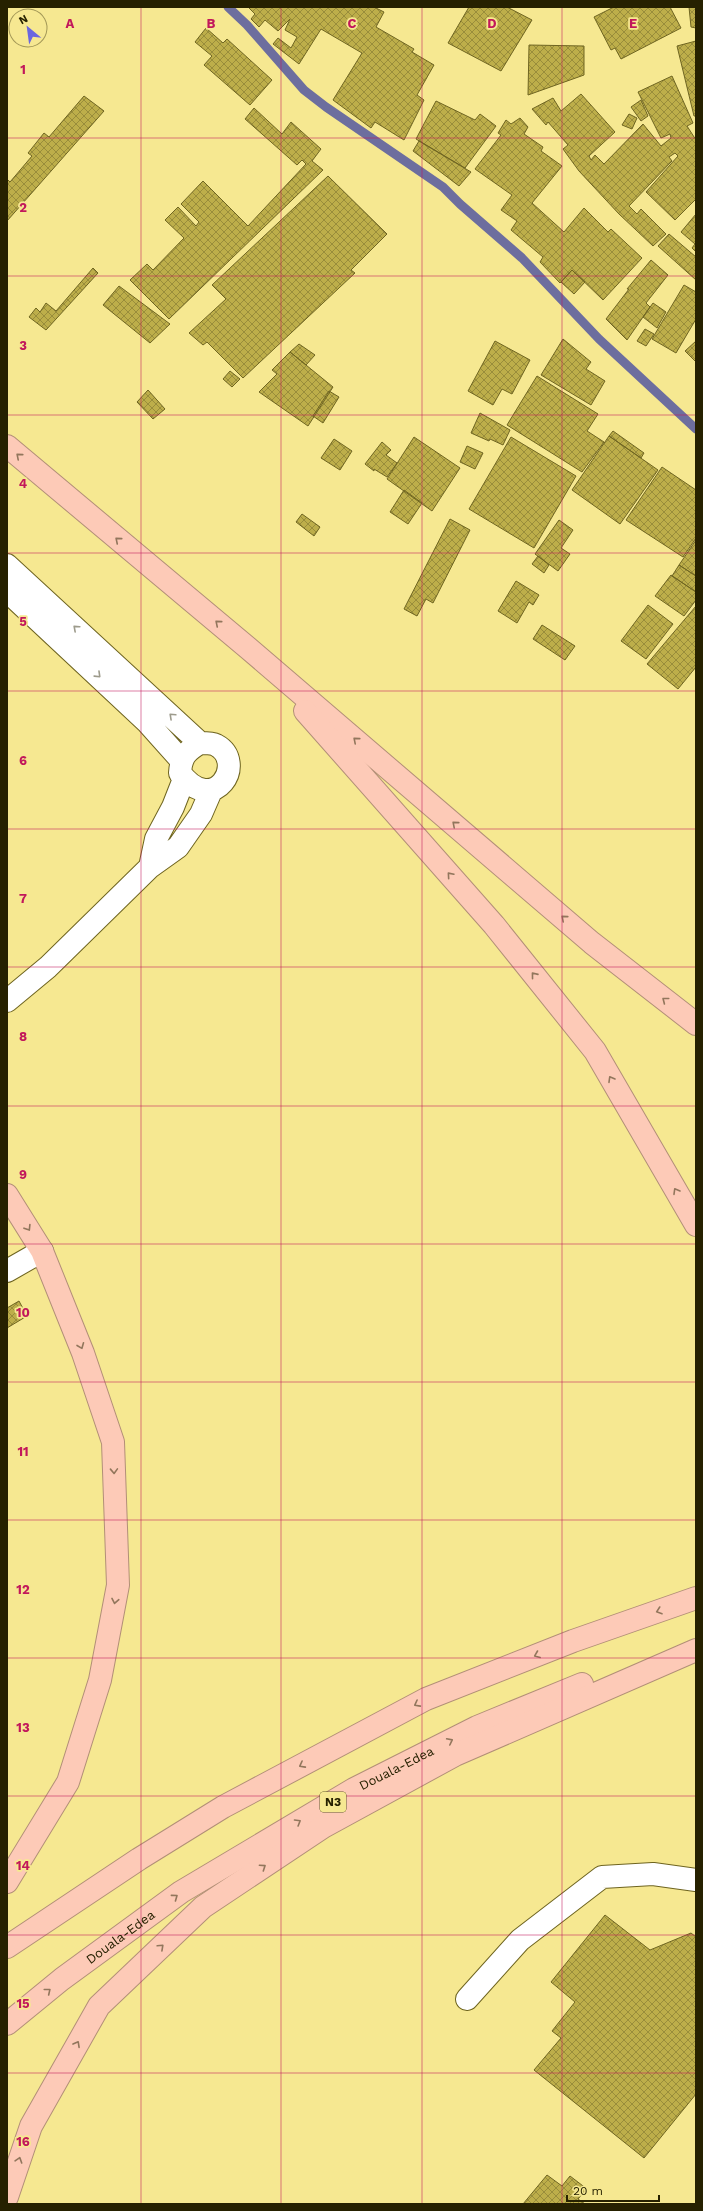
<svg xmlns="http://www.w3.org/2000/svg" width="703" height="2211" font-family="'Work Sans',sans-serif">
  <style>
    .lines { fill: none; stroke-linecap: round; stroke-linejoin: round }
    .stream { stroke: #6d6e9e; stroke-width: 9 }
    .building { fill: url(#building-cross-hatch); stroke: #6f6521 }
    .minor-casing { stroke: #6e6420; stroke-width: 24 }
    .highway-casing { stroke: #b28f77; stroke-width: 24 }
    .minor { stroke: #fff; stroke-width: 22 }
    .highway { stroke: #fdcab7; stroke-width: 22 }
    .oneway { stroke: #92765c }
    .oneway2 { stroke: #9d9b8c }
    .grid { fill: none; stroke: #c2185b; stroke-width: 1; stroke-opacity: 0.55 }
    .labels { text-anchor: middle; stroke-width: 3.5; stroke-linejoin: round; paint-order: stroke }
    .shield { fill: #f6e891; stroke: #645d2c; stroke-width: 1 }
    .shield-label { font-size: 12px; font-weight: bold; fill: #262100 }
    .street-label { font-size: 13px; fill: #262100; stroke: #f6e891 }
    .grid-label { font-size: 13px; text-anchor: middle; font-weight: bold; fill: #c2185b; stroke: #f6e891; stroke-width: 3.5; stroke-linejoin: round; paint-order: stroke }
  </style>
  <defs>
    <pattern id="building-cross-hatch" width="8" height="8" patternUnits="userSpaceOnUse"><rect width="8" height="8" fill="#bdae4a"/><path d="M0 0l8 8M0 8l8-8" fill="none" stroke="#998d3b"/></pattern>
  </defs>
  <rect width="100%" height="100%" fill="#f6e891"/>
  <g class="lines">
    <path class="stream" d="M228,7L247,25L304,90L326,107L443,187L460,204L522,258L599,339L696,429"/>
  </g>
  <path class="building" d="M248,7H374L384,12L376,27L414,49L412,52L434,65L417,95L424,100L404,140L375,122L371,128L333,100L362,53L321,29L299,64L273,44L278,38L291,48L297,37L285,30L290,19L278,31L265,20L259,27L251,19L255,14Z
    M469,7H507L532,20L501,71L448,43Z
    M614,7H670L681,28L621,59L615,48L611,50L594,17Z
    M689,7H696V28L691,27Z
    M206,28L223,43L227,39L272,80L250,105L204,65L212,56L195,42Z
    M696,41V116H694L677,46Z
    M529,45L584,46V75L528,95Z
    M672,76L693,123L687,126L696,140V199L675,220L646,192L678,156L675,153L669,157L672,161L629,206L637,214L641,209L666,234L653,246L619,214L579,171L563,149L568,145L548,122L546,125L532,109L553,98L561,111L581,94L615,132L589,156L591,160L595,155L604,164L643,124L661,146L671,138L670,134L661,138L638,92Z
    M84,96L104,111L7,221V179L10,182L32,156L28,153L44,133L49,137Z
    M641,100L648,116L641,121L631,107Z
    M436,101L475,120L480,114L496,126L465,168L416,139Z
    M254,108L282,134L291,122L321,149L312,161L323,170L169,319L130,280L147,264L153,270L184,238L165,220L178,207L196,226L199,222L181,204L203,181L248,226L306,164L302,160L297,165L245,119Z
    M629,114L637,118L632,129L622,125Z
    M520,118L528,127L524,134L543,147L541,151L562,166L532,203L564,232L584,208L608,232L611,229L642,258L603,300L572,270L560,283L540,262L543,257L511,230L517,221L501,210L512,195L475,169L501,135L498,133L506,120L511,124Z
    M419,141L471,172L459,186L413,151Z
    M328,176L387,234L351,270L355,273L243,378L207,342L203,345L189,333L226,299L212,285Z
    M696,214V252L692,248L695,244L681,232Z
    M669,234L696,257V280L658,246Z
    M651,260L668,275L646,303L650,307L627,340L606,319L629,289H627Z
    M93,268L98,273L46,330L29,317L36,308L40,312L46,303L56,311Z
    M572,270L585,282L574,294L561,282Z
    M684,285L696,292V319L676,353L652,339Z
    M119,286L170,324L150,343L103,305Z
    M653,303L666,312L657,328L643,317Z
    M645,329L654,334L646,346L637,341Z
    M563,339L591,362L586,369L605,381L591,405L541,375Z
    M495,341L530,360L512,394L502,389L493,405L468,391Z
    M696,341V362L685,351Z
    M299,344L315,355L306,365L290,352Z
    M290,352L333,387L308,426L259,392L277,374L272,370Z
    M230,371L240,379L232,387L223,379Z
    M537,376L598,414L587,431L604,442L582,472L507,425Z
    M148,390L165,409L153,419L137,402Z
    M329,391L339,397L323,423L313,416Z
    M480,413L510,430L503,445L490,439L489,441L471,433Z
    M613,431L644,453L641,458L609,436Z
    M609,436L658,470L620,524L572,490Z
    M414,437L460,468L432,511L387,479Z
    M511,437L576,476L534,548L469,509Z
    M334,439L352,451L340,470L321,458Z
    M382,442L391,450L386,455L397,463L387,477L374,469V471L365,464Z
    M467,446L483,453L475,469L460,462Z
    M662,467L696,490V538L683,557L626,520Z
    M404,490L422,503L408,524L390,512Z
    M302,514L320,527L314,536L296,522Z
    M450,519L470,530L433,603L426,599L417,616L404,609Z
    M559,520L573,530L561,548L570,554L558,571L535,554Z
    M696,540V576L679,565Z
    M538,556L549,565L544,573L532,564Z
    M679,565L696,576V592L672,576Z
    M671,575L696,592V600L684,616L655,596Z
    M516,581L539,595L533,605L529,602L517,623L498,611Z
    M648,605L673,624L646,659L621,641Z
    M696,606V667L678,689L647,664Z
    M542,625L575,646L565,660L533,639Z
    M19,1301L27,1316L7,1328V1308Z
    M605,1915L650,1950L691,1933L696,1937V2094L644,2158L534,2070L561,2038L552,2031L575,2002L551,1982Z
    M547,2175L562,2186L570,2176L587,2189L578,2199L585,2204H523Z"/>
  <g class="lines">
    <defs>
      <path id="minor" d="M7,565L200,743
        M7,591L147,722L181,760
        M200,743C205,743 212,743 216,745C248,762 214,818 180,773C181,757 186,751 200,743Z
        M150,867L156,839L173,807L184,779
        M7,1001L48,967L150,867L178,847L201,814L211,791
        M7,1271L42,1251
        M467,1999L520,1940L602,1877L653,1874L696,1880"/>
      <g id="highway">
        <path d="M7,446L248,648L592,943L696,1024"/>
        <path d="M305,711L494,925L595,1051L696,1225"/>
        <path d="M7,1195L42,1251L83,1353L113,1442L118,1585L100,1680L68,1782L7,1882"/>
        <path d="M7,1947L139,1859L223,1807L426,1699L573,1641L696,1598"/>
        <path id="s1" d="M7,2024L62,1979L181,1892L354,1789L477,1727L582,1684"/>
        <path d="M7,2197L31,2126L99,2006L203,1907L323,1827L455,1755L696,1650"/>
      </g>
    </defs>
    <use href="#minor" class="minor-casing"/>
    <use href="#highway" class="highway-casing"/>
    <use href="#minor" class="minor"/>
    <use href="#highway" class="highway"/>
  </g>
  <defs><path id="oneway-chevron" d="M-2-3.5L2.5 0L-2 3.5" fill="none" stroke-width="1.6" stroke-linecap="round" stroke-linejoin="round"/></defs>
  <g class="oneway">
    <use href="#oneway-chevron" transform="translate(19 456) rotate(-139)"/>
    <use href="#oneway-chevron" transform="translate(118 540) rotate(-140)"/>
    <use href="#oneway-chevron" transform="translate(218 623) rotate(-140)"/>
    <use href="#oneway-chevron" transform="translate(356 740) rotate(-139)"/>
    <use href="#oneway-chevron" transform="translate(455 824) rotate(-139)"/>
    <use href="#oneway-chevron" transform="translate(450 875) rotate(-131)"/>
    <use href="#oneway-chevron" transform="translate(564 918) rotate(-139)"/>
    <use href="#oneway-chevron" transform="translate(534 975) rotate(-129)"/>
    <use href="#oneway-chevron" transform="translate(665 1000) rotate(-142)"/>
    <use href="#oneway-chevron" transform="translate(611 1079) rotate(-120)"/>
    <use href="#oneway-chevron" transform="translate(676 1191) rotate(-120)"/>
    <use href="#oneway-chevron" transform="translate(28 1228) rotate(58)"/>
    <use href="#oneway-chevron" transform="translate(81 1346) rotate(68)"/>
    <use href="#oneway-chevron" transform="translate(114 1471) rotate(88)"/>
    <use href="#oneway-chevron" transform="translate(115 1601) rotate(101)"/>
    <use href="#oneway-chevron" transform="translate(659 1611) rotate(161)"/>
    <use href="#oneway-chevron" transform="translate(537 1655) rotate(158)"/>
    <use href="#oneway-chevron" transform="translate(417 1704) rotate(152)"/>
    <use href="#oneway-chevron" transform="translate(450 1741) rotate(-27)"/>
    <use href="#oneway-chevron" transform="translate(302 1765) rotate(152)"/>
    <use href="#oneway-chevron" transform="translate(298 1822) rotate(-31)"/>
    <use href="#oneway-chevron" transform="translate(263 1867) rotate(-34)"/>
    <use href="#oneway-chevron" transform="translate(175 1897) rotate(-36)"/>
    <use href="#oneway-chevron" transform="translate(161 1947) rotate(-43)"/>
    <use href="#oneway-chevron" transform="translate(48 1991) rotate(-39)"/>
    <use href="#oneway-chevron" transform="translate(77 2044) rotate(-61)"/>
    <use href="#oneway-chevron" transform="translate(19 2160) rotate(-72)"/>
  </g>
  <g class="oneway2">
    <use href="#oneway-chevron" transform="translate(76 628) rotate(-138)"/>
    <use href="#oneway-chevron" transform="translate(98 675) rotate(44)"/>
    <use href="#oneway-chevron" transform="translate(172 716) rotate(-137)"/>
  </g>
  <path class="grid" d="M141,7V2204M281,7V2204M422,7V2204M562,7V2204M7,138H696M7,276H696M7,415H696M7,553H696M7,691H696M7,829H696M7,967H696M7,1106H696M7,1244H696M7,1382H696M7,1520H696M7,1658H696M7,1796H696M7,1935H696M7,2073H696"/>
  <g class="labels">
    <rect class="shield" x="320" y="1792" width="26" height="20" rx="3"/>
    <g class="shield-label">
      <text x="333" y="1806">N3</text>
    </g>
    <g class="street-label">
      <text dy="5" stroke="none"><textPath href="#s1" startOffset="467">Douala-Edea</textPath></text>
      <text dy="5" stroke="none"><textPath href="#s1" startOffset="143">Douala-Edea</textPath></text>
    </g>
  </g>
  <g class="grid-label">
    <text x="70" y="28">A</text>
    <text x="211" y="28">B</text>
    <text x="352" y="28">C</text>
    <text x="492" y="28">D</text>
    <text x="633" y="28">E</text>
    <text x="23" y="74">1</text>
    <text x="23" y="212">2</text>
    <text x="23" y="350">3</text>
    <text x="23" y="488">4</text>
    <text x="23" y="626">5</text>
    <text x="23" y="765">6</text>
    <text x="23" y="903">7</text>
    <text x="23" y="1041">8</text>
    <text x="23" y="1179">9</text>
    <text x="23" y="1317">10</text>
    <text x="23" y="1456">11</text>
    <text x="23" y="1594">12</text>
    <text x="23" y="1732">13</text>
    <text x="23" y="1870">14</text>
    <text x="23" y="2008">15</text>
    <text x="23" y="2146">16</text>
  </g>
  <rect width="703" height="2211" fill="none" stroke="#262100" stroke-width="16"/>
  <g transform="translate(28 28) rotate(331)"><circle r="19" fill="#f6e891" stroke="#a39857"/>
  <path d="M0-3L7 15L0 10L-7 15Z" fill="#6a66df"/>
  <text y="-6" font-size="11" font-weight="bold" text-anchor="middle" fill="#262100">N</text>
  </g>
  <path d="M567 2195v6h92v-6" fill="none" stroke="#262100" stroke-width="2"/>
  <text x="573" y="2195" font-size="12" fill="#262100" stroke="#f6e891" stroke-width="3" paint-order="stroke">20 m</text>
</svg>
